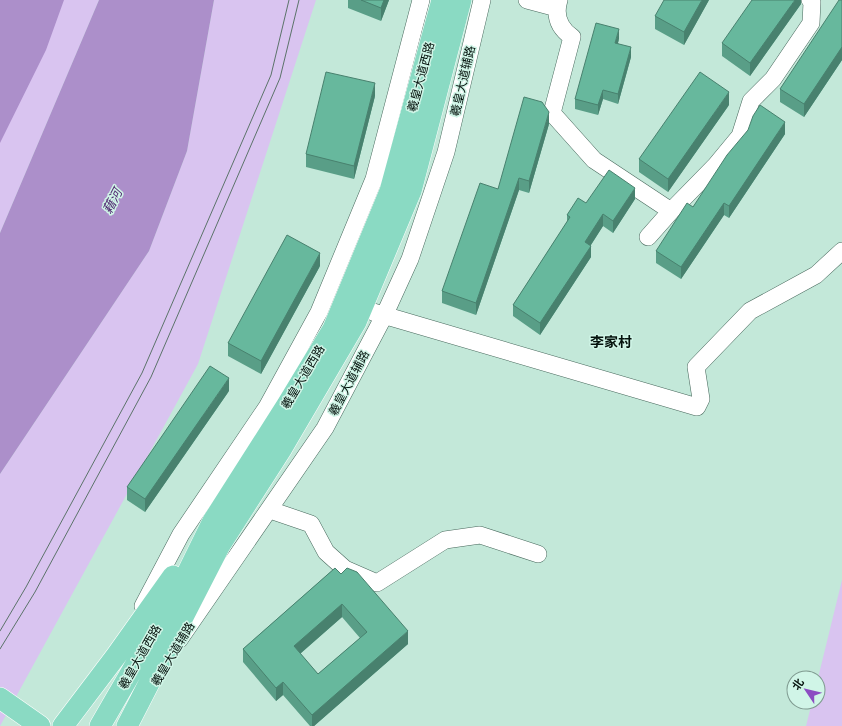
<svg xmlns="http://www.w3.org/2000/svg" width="842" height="726" font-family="Helvetica,'Noto Sans SC',sans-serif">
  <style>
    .green { fill: #d9c4f0 }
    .water { fill: #ac8fca }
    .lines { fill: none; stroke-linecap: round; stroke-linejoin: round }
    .minor-casing { stroke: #47685c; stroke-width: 18 }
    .major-casing { stroke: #fff; stroke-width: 22 }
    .minor { stroke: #fff; stroke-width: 17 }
    .major { stroke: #8adac3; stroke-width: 21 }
    .tram { stroke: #5b7369; stroke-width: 1 }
    .wall { fill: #599e87; fill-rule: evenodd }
    .shaded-wall { fill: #48816e }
    .building { fill: #67b89d; stroke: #48816e; fill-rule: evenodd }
    .labels { text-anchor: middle; stroke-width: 3; stroke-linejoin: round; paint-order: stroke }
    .street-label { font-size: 12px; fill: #05120d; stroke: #d0f5e7 }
    .water-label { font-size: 13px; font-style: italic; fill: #522c73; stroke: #d0f5e7 }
    .quarter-label { font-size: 14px; font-weight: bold; fill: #05120d; stroke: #d0f5e7 }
  </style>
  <rect width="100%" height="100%" fill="#c3e8d9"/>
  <path class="green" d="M0,0H99L0,233Z
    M214,0H316L198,364L0,726V474L149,251L187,151Z
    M842,580V726H806L812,702H818V678Z"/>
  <path class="water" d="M0,0H64L46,50L0,143Z
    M99,0H214L187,151L149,251L0,474V233Z"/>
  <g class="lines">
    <defs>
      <path id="minor" d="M527,0L557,8
        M559,0C554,16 559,28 572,37L552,113L594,160L671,211
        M648,237L671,211L716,165L740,136L751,101L773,79L811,23L812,2L810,0
        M373,312L697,407L701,399L696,367L750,311L816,275L842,251
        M270,510L311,524L326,552L345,569L377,583L445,540L480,535L538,554
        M143,606L181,534L267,407L319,312L374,179L421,0
        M179,640L325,428L384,316L410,259L446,152L482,0"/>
      <path id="major" d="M0,698L40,726
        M63,726L116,656L173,576
        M100,726L181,586L213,521L287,405L333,329L390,191L442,0
        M127,726L220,545L282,448L356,322L411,191L461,0"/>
    </defs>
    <use href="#minor" class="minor-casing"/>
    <use href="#major" class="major-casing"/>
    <use href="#minor" class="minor"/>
    <use href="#major" class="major"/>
    <path class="tram" d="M0,631L26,587L142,373L271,75L289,0
      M0,649L35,592L151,377L280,78L299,0"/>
  </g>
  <path class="wall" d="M348,0H389L381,21L348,8Z
    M709,0L684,45L655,29V16Z
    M801,0V4L750,76L722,56V43Z
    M842,0V60L804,117L780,102V89Z
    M619,39L618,43L631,57L618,104L603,99L598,115L575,109V99Z
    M375,96L354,179L306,167V154Z
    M729,105L668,192L639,172V159Z
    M549,124L529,193L519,190L476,315L442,303V291L498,189Z
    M748,130L785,134L729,218L724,215L681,279L656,263V251L693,207Z
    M635,199L613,233L603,226L591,245V257L540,335L513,316V305L567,222V215L586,203Z
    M320,266L261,374L228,356V343Z
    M229,391L145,512L127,500V487Z
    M335,568L408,644L314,726H310L283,695L276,701L243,662V649ZM342,617L360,638L318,674L300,654Z"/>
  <path class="shaded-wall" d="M384,0H389L381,21V8Z
    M702,0H709L684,45V32Z
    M795,0H801V4L750,76V63Z
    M619,29V39L615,53V43Z
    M631,47V57L618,104V94Z
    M842,47V60L804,117V104Z
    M375,83V96L354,179V166Z
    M603,90V99L598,115V105Z
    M729,92V105L668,192V179Z
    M549,112V124L529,193V181Z
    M785,122V134L729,218V206Z
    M519,178V190L476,315V303Z
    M635,188V199L613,233V221Z
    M724,203V215L681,279V267Z
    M603,214V226L585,254V242Z
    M591,246V257L540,335V323Z
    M320,253V266L261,374V361Z
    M229,378V391L145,512V499Z
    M342,604V617L294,659V646Z
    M408,631V644L314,726H312V715Z
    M283,682V695L276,701V688Z"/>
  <path class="building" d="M361,0H384L381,8Z
    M664,0H702L684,32L655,16Z
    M752,0H795L750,63L722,43Z
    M839,0H842V47L804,104L780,89Z
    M596,23L619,29L615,43L631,47L618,94L603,90L598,105L575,99Z
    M326,72L375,83L354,166L306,154Z
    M700,72L729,92L668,179L639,159Z
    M524,97L542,102L549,112L529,181L519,178L476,303L442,291L480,183L498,189Z
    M760,105L785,122L729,206L724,203L681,267L656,251L687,203L693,207L727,155L748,130L753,116Z
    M609,170L635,188L613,221L603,214L585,242L591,246L540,323L513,305L570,217L567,215L578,198L586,203Z
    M287,235L320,253L261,361L228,343Z
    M210,366L229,378L145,499L127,487Z
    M335,568L341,574L347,568L357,572L408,631L312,715L283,682L276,688L243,649ZM342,604L367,632L318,674L294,646Z"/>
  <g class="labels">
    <g class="street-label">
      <text transform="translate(421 77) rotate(-75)" y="4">羲皇大道西路</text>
      <text transform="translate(463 81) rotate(-77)" y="4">羲皇大道辅路</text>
      <text transform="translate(303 377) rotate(-59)" y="4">羲皇大道西路</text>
      <text transform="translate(349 383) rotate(-62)" y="4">羲皇大道辅路</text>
      <text transform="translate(173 654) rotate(-59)" y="4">羲皇大道辅路</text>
      <text transform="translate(140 657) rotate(-60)" y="4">羲皇大道西路</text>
    </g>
    <g class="water-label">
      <text transform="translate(112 201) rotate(-63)" y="5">藉河</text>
    </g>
    <g class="quarter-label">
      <text x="611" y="347">李家村</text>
    </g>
  </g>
  <g transform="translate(806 690) rotate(305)"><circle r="19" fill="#d0f5e7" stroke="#7f9a90"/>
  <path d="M0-3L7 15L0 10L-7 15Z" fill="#8c4dc2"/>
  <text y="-6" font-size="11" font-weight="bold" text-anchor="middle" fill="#05120d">北</text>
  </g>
</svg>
